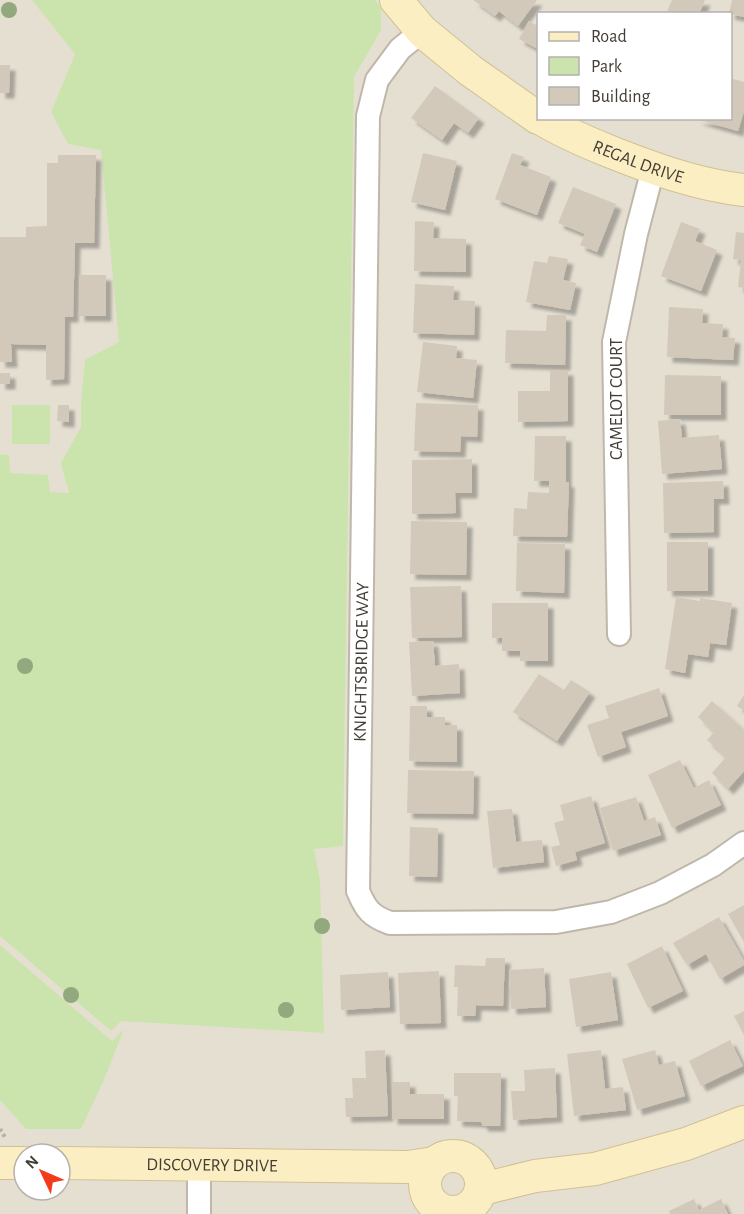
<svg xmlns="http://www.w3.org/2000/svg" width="744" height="1214" font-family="'Alegreya Sans',sans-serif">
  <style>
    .residential { fill: #e5dfd2; fill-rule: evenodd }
    .green { fill: #cbe4ad }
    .building { fill: #d2c9ba; filter: url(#shadow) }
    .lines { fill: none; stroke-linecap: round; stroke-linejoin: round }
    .street-casing { stroke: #bfb8aa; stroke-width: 26 }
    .secondary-casing { stroke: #d0c195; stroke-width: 34 }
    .path { stroke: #bdb099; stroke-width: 4; stroke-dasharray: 3 3; stroke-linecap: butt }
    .street { stroke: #fff; stroke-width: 22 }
    .secondary { stroke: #fceec3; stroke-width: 32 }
    .tree { fill: #92a97e }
    .labels { text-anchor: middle; stroke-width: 6; stroke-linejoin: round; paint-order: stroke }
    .street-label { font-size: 18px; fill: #433d34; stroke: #fff }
  </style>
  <defs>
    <filter id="shadow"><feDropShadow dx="5.5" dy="5.5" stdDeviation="1.5" flood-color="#0004"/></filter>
  </defs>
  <rect width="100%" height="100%" fill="#f1ede4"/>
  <path class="residential" d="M0,0H744V1214H0ZM538,14H730V118H538ZM24,1154H60V1190H24Z"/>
  <path class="green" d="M32,0H375L381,7V30L354,77L343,846L314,849L320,880L324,1033L121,1021L111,1031L0,936V454L9,455L10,473L48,475L50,492L69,493L61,463L81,427V402L85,360L119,342L101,150L68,144L51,112L75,54Z
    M12,405H50V444H12Z
    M0,945L112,1041L124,1029L104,1080L81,1129H26L0,1100Z"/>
  <path class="building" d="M473,0H537L518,26L499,11L495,16Z
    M672,0H705L699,14H666Z
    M732,0H744V17L729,14Z
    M529,21L538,26V49L519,39Z
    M0,65H10L9,93H0Z
    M730,78L744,82V111L738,131L696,119L730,118Z
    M435,86L479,118L468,133L454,123L442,140L411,118Z
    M423,153L457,161L445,210L411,202Z
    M512,153L524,157L520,165L551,177L537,215L495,199Z
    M58,155H96L94,243H75L73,317H65L64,379L46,380V345L11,344L12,362H0V237H26V227L47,226V163H58Z
    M573,187L616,204L597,252L580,245L585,234L558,223Z
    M415,221L434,222L433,238L466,239V272L414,271Z
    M681,222L700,229L695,241L717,250L701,291L661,276Z
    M736,232L744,233V288L738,287L741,260L733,259Z
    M549,256L568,259L563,280L576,283L570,310L526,302L534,261L547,263Z
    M79,275H106V316H79Z
    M415,284L454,286L453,300L475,301L474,335L413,333Z
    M669,307L703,309L702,323L723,324L722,337L735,338L733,360L667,357Z
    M547,315H566L565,365L505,363L506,330L546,331Z
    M423,342L457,346L456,358L477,360L473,398L417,392Z
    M550,370H568V421L518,422V391H550Z
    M0,373H10V384H0Z
    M665,375L721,376V415H664Z
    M416,403L478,405L477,437L461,436L460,452L414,451Z
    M58,405H69V422L57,421Z
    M680,419L682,438L719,435L722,469L662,474L658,421Z
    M535,436H566V482H569L567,537L513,536L514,508L527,509L528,492L549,493V481H534Z
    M472,459V493H455L456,513L412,514V460Z
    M723,481L724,499H714V532L664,533L663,483Z
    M411,521L467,522L466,575L410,574Z
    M667,542H708V591H667Z
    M517,543L565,544L564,593L516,591Z
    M461,586L462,637L412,638L410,587Z
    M676,597L700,601V598L732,603L726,645L710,643L708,657L688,654L685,673L665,669Z
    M492,603H548V661H520V651H502V638H492Z
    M433,641L435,666L459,664L460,693L412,696L409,642Z
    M539,674L564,690L571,680L590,692L557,741L513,712Z
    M659,688L668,716L621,732L626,747L598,757L587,725L609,718L605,706Z
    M744,695V710L737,706Z
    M712,701L744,730V771L728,789L712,773L726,757L707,740L714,732L698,717Z
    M410,706H427V717H445V725H457V762L409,761Z
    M680,760L694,788L709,780L721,805L672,828L648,775Z
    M408,770L474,771L473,814L407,813Z
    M591,796L605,843L575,852L577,860L556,866L551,847L560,845L554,823L564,820L560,805Z
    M636,797L644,821L655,817L661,835L613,851L600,808Z
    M512,809L516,842L542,840L544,862L493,868L487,811Z
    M410,827L438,828L437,877L409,876Z
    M744,905V942L728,914Z
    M719,917L744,961V965L720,979L706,954L687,965L673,943Z
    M662,946L683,991L648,1008L627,964Z
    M486,958H505L503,1006L476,1005L475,1016H457L458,987H454L455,965L485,966Z
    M544,968L546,1007L511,1009L509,970Z
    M439,971L441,1023L400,1024L398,973Z
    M388,972L390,1007L341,1010L340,975Z
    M611,972L618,1020L576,1027L569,979Z
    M744,1011V1035L734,1016Z
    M730,1040L743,1066L701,1086L689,1061Z
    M385,1050L388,1116L346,1117L345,1098H353L352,1078H366L365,1051Z
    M601,1050L605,1089L623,1087L626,1110L574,1116L567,1054Z
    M655,1050L659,1065L675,1061L685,1096L637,1110L622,1059Z
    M555,1068L557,1117L513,1120L511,1091H525L524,1070Z
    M454,1073H501L500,1126H483L481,1122L457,1121L458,1096H454Z
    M392,1082H410V1094H444V1119H392Z
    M694,1199L699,1210L721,1199L728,1214H670L669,1211Z"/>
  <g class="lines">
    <defs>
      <path id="street" d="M422,31L400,49L377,80L368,116L358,891C366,910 371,916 390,923L556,922L611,912L660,893L713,865L744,843
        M619,634L614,342L636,234L653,169
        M199,1214V1163"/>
      <g id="secondary">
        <path d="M396,0L422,31L471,71L538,118"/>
        <path id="s1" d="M540,118C562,132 586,142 611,152C654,169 698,185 744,190"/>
        <circle cx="453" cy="1184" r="28"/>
        <path d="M0,1163H24"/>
        <path id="s2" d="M60,1163L408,1167L434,1163"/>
        <path d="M482,1189L535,1176L595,1169L686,1144L744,1122"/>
      </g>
    </defs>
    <use href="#street" class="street-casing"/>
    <use href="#secondary" class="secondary-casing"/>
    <path class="path" d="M0,1129L6,1139"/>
    <use href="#street" class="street"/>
    <use href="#secondary" class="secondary"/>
  </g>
  <g class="tree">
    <circle cx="9" cy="10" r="8"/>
    <circle cx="25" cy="666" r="8"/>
    <circle cx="322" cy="926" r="8"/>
    <circle cx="71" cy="995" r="8"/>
    <circle cx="286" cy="1010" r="8"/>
  </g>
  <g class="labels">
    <g class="street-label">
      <text dy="6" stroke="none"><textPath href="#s1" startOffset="108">REGAL DRIVE</textPath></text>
      <text transform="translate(616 399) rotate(-90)" y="6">CAMELOT COURT</text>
      <text transform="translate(361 662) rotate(-89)" y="6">KNIGHTSBRIDGE WAY</text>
      <text dy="6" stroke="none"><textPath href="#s2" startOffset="152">DISCOVERY DRIVE</textPath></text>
    </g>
  </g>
  <rect x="537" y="12" width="195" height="108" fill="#ffffff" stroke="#b4b1ae" stroke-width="1.5"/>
  <rect x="549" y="32" width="30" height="9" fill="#fceec3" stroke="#b4b1ae" stroke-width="1.5"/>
  <text x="591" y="42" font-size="18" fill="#433d34">Road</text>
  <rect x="549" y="57" width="30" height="18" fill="#cbe4ad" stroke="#b4b1ae" stroke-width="1.5"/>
  <text x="591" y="72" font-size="18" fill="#433d34">Park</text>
  <rect x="549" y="87" width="30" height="18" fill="#d2c9ba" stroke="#b4b1ae" stroke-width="1.5"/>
  <text x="591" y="102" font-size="18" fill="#433d34">Building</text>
  <g transform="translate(42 1172) rotate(314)"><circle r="28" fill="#ffffff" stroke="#b4b1ae" stroke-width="1.5"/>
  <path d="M0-4.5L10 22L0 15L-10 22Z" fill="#f13b1b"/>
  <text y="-9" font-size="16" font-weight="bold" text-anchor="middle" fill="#433d34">N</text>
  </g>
</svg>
